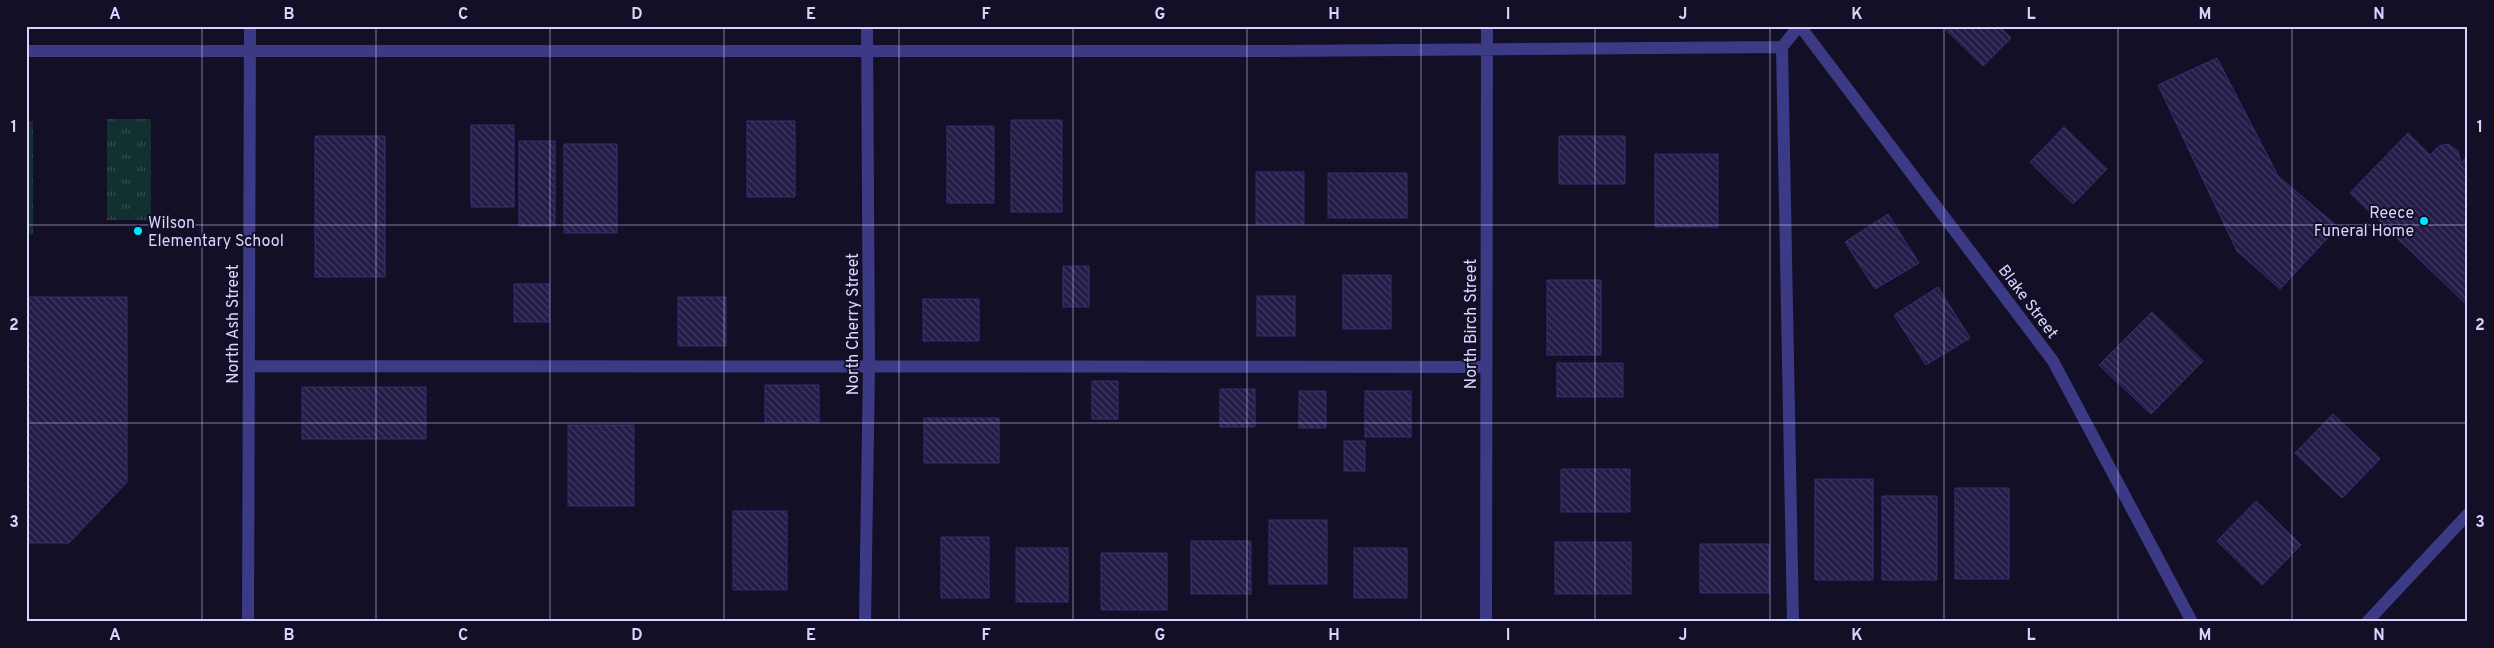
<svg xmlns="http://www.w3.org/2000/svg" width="2494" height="648" font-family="Overpass,sans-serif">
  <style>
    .park { fill: url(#park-tufts) }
    .building { fill: url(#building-back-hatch); stroke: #3b2d73 }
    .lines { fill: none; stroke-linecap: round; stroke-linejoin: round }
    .minor { stroke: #3d3a85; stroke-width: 12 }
    .grid { fill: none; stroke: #d9d4ff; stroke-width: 1; stroke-opacity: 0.55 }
    .poi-dot { fill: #00e5ff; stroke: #130f26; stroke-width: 2 }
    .labels { text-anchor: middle; stroke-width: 4; stroke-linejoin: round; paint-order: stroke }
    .poi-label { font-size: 16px; fill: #d9d4ff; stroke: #130f26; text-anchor: end }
    .street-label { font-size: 16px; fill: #d9d4ff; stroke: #130f26 }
    .neatline { fill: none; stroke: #d9d4ff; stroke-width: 2 }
    .grid-label { font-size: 16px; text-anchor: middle; font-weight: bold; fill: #d9d4ff }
  </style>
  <defs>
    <pattern id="park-tufts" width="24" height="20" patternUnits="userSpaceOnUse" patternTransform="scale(1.25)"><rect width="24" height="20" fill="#12302f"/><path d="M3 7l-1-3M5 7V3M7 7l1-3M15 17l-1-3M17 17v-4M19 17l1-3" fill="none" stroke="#344d4e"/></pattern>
    <pattern id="building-back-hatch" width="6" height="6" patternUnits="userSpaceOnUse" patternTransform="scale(1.25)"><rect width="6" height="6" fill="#241b47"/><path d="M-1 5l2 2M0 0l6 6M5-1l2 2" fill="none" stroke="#433b63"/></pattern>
  </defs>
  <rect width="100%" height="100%" fill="#130f26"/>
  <path class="park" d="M107,119H151V220H107Z
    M26,121H33V234H26Z"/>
  <path class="building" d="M1942,26H1999L2011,38L1983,66Z
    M2217,58L2278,176L2338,227L2280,289L2237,251L2158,85Z
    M1011,120H1062V212H1011Z
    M747,121H795V197H747Z
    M471,125H514V207H471Z
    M947,126H994V203H947Z
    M2064,127L2107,169L2073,204L2030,162Z
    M2408,133L2430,155L2439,146L2448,144L2458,151L2461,163L2468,155V306L2350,193Z
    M315,136H385V277H315Z
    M1559,136H1625V184H1559Z
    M519,141H555V226H519Z
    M564,144H617V233H564Z
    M1655,154H1718V227H1655Z
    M1256,172H1304V224H1256Z
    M1328,173H1407V218H1328Z
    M1888,214L1919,263L1875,289L1845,242Z
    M1063,266H1089V307H1063Z
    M1343,275H1391V329H1343Z
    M1547,280H1601V355H1547Z
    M514,284H549V322H514Z
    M1938,287L1970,338L1926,365L1894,315Z
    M1257,296H1295V336H1257Z
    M26,297H127V482L69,543H26Z
    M678,297H726V346H678Z
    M923,299H979V341H923Z
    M2152,312L2203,361L2151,414L2099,365Z
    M1557,363H1623V397H1557Z
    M1092,381H1118V419H1092Z
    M765,385H819V422H765Z
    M302,387H426V439H302Z
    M1220,389H1255V427H1220Z
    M1299,391H1326V428H1299Z
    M1365,391H1411V437H1365Z
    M2333,414L2380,459L2342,498L2295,453Z
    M924,418H999V463H924Z
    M568,425H634V506H568Z
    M1344,441H1365V471H1344Z
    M1561,469H1630V512H1561Z
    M1815,479H1873V580H1815Z
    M1955,488H2009V579H1955Z
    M1882,496H1937V580H1882Z
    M2256,501L2301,545L2262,585L2217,541Z
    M733,511H787V590H733Z
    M1269,520H1327V584H1269Z
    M941,537H989V598H941Z
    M1191,541H1251V594H1191Z
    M1555,542H1631V594H1555Z
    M1700,544H1769V593H1700Z
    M1016,548H1068V602H1016Z
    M1354,548H1407V598H1354Z
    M1101,553H1167V610H1101Z"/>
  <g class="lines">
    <path class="minor" d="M1800,26L2053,361L2192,622
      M1782,47L1793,622
      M26,51H1281L1782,47L1799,26
      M249,366L1486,367
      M248,622L250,26
      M865,622L869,367L867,26
      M1486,622L1487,26
      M2367,622L2468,514"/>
  </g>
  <path class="grid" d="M202,26V622M376,26V622M550,26V622M724,26V622M899,26V622M1073,26V622M1247,26V622M1421,26V622M1595,26V622M1770,26V622M1944,26V622M2118,26V622M2292,26V622M26,225H2468M26,423H2468"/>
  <g class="poi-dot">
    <circle cx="2424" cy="221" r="5"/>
    <circle cx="138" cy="231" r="5"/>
  </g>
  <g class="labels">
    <g class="poi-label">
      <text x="2414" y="218">Reece<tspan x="2414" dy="18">Funeral Home</tspan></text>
      <text x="148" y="228" text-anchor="start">Wilson<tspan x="148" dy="18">Elementary School</tspan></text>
    </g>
    <g class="street-label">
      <text transform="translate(2029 301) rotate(53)" y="6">Blake Street</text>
      <text transform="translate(232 324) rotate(-90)" y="6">North Ash Street</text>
      <text transform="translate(852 324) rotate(-90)" y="6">North Cherry Street</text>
      <text transform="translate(1470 324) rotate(-90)" y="6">North Birch Street</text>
    </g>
  </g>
  <rect width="2494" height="648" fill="none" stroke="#130f26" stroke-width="55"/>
  <rect x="28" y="28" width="2438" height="592" class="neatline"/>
  <g class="grid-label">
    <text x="115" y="19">A</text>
    <text x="289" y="19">B</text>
    <text x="463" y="19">C</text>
    <text x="637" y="19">D</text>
    <text x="811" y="19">E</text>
    <text x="986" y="19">F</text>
    <text x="1160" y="19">G</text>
    <text x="1334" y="19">H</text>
    <text x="1508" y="19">I</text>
    <text x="1683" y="19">J</text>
    <text x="1857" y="19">K</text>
    <text x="2031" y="19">L</text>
    <text x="2205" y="19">M</text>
    <text x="2379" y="19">N</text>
    <text x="14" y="132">1</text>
    <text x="2480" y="132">1</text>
    <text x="14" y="330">2</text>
    <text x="2480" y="330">2</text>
    <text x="14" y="527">3</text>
    <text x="2480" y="527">3</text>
    <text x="115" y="640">A</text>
    <text x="289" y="640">B</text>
    <text x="463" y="640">C</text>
    <text x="637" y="640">D</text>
    <text x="811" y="640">E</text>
    <text x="986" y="640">F</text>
    <text x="1160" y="640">G</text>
    <text x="1334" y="640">H</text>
    <text x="1508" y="640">I</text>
    <text x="1683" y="640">J</text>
    <text x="1857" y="640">K</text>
    <text x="2031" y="640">L</text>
    <text x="2205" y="640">M</text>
    <text x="2379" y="640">N</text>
  </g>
</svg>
